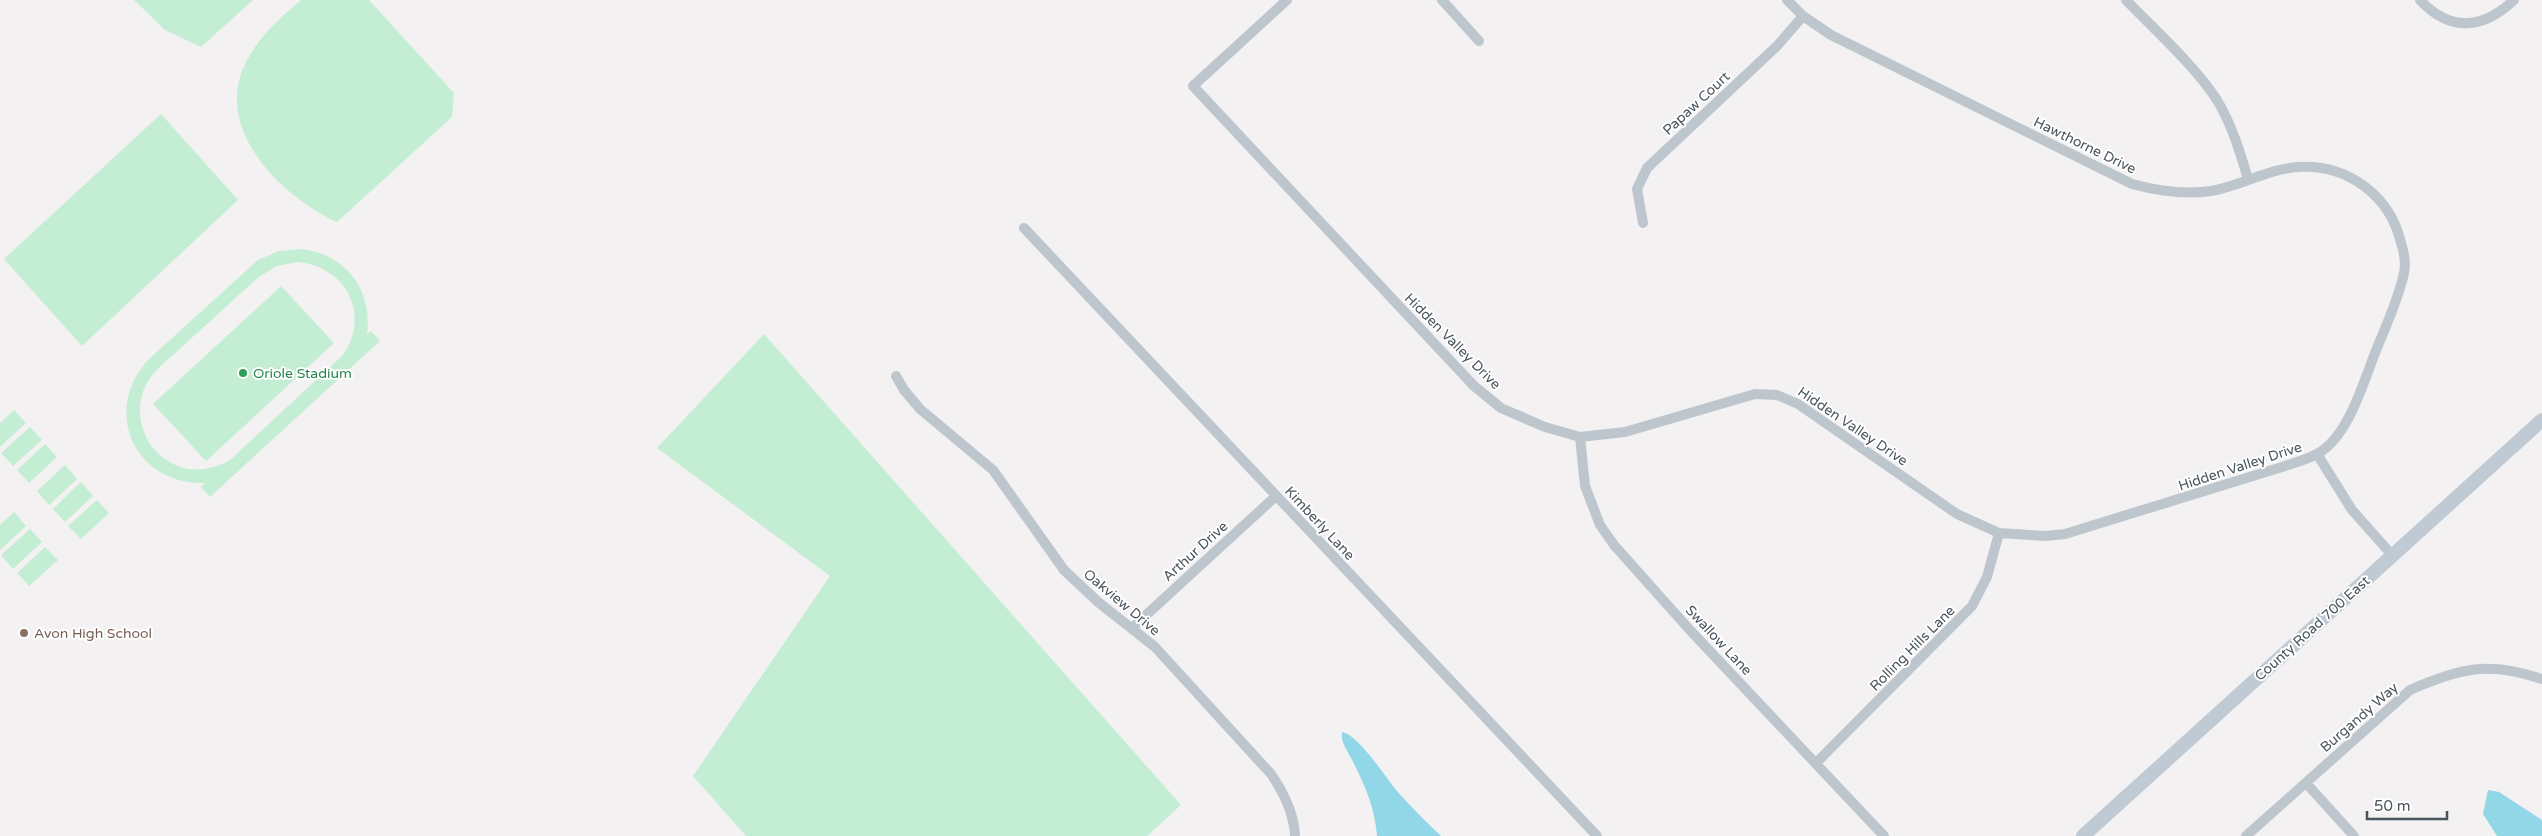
<svg xmlns="http://www.w3.org/2000/svg" width="2542" height="836" font-family="'Varela Round',sans-serif">
  <style>
    .green { fill: #c3eed3; fill-rule: evenodd }
    .water { fill: #92d7e8 }
    .lines { fill: none; stroke-linecap: round; stroke-linejoin: round }
    .street { stroke: #bec6cd; stroke-width: 10 }
    .secondary { stroke: #c0cad4; stroke-width: 14 }
    .leisure-dot { fill: #2e9e5b; stroke: #fff; stroke-width: 2 }
    .education-dot { fill: #8d6e63; stroke: #fff; stroke-width: 2 }
    .labels { text-anchor: middle; stroke-width: 4; stroke-linejoin: round; paint-order: stroke }
    .street-label { font-size: 14px; fill: #4a555e; stroke: #fff }
    .leisure-label { font-size: 14px; fill: #27864d; stroke: #fff; text-anchor: start }
    .education-label { font-size: 14px; fill: #785e54; stroke: #fff; text-anchor: start }
  </style>
  <rect width="100%" height="100%" fill="#f3f1f1"/>
  <path class="green" d="M134,0H253L201,47L165,30Z
    M301,0H369L454,93L452,117L337,222C287,199 222,140 240,77C250,45 276,21 301,0Z
    M161,114L238,200L82,346L4,259Z
    M301,249C345,254 373,289 367,334L371,331L380,341L210,497L201,487L205,483C134,485 101,410 149,359L258,260L279,251ZM297,262C346,266 371,314 343,355L230,460C210,471 188,474 168,461C140,444 131,405 150,378C160,365 175,354 186,343C211,321 235,298 260,276L277,266Z
    M281,286L334,343L206,461L153,404Z
    M764,334L1181,805L1147,836H746L693,776L830,576L657,448Z
    M14,410L26,423L0,447V423Z
    M30,427L42,440L13,466L1,453Z
    M45,444L57,457L29,483L17,470Z
    M65,465L77,479L49,505L37,491Z
    M81,482L93,496L65,522L53,509Z
    M97,500L109,513L81,539L68,526Z
    M14,512L26,526L0,550V525Z
    M30,529L42,542L13,569L1,555Z
    M45,547L58,560L29,586L17,573Z"/>
  <path class="water" d="M1342,732C1359,735 1385,777 1397,791C1411,807 1426,822 1441,836H1377C1375,807 1364,783 1351,758C1347,750 1340,741 1342,732Z
    M2488,790L2499,792L2542,820V836H2497L2483,814Z"/>
  <g class="lines">
    <path class="street" d="M1287,0L1193,86L1474,386L1501,408L1545,427L1580,437L1625,432L1755,394L1777,395L1798,404L1957,514L1999,533L2045,536L2065,534L2282,467C2293,463 2306,460 2317,454C2349,437 2364,380 2377,348C2387,324 2399,297 2404,273C2406,264 2404,252 2401,243C2390,195 2347,164 2298,167C2268,169 2240,186 2211,191C2184,195 2158,191 2132,184L1831,35L1803,16L1787,0
      M1442,0L1479,41
      M2126,0C2154,29 2196,67 2217,100C2232,125 2240,152 2248,179
      M2420,0C2451,33 2483,29 2514,0
      M1643,223L1637,189L1647,168L1777,46L1803,16
      M1024,228L1597,836
      M896,376L904,390L920,409L993,470L1064,570L1098,602L1155,647L1271,774C1284,793 1294,813 1295,836
      M1580,437L1585,486L1600,525L1614,545L1688,628L1884,836
      M2317,454L2352,510L2392,555
      M1133,627L1276,496
      M1816,763L1972,606L1987,577L1999,533
      M2306,783L2354,836
      M2246,836L2410,690C2460,668 2488,661 2542,679"/>
    <path class="secondary" d="M2083,836L2542,420"/>
  </g>
  <circle class="leisure-dot" cx="243" cy="373" r="5"/>
  <circle class="education-dot" cx="24" cy="633" r="5"/>
  <g class="labels">
    <g class="street-label">
      <text transform="translate(1696 103) rotate(-43)" y="5">Papaw Court</text>
      <text transform="translate(2085 145) rotate(26)" y="5">Hawthorne Drive</text>
      <text transform="translate(1453 341) rotate(45)" y="5">Hidden Valley Drive</text>
      <text transform="translate(1853 426) rotate(34)" y="5">Hidden Valley Drive</text>
      <text transform="translate(2240 466) rotate(-18)" y="5">Hidden Valley Drive</text>
      <text transform="translate(1320 523) rotate(47)" y="5">Kimberly Lane</text>
      <text transform="translate(1195 551) rotate(-42)" y="5">Arthur Drive</text>
      <text transform="translate(1122 602) rotate(40)" y="5">Oakview Drive</text>
      <text transform="translate(2312 628) rotate(-42)" y="5">County Road 700 East</text>
      <text transform="translate(1719 640) rotate(47)" y="5">Swallow Lane</text>
      <text transform="translate(1912 648) rotate(-45)" y="5">Rolling Hills Lane</text>
      <text transform="translate(2359 717) rotate(-41)" y="5">Burgandy Way</text>
    </g>
    <g class="leisure-label">
      <text x="253" y="378">Oriole Stadium</text>
    </g>
    <g class="education-label">
      <text x="34" y="638">Avon High School</text>
    </g>
  </g>
  <path d="M2367 811v8h80v-8" fill="none" stroke="#4a555e" stroke-width="2.5"/>
  <text x="2374" y="811" font-size="15" fill="#4a555e" stroke="#ffffff" stroke-width="4" paint-order="stroke">50 m</text>
</svg>
